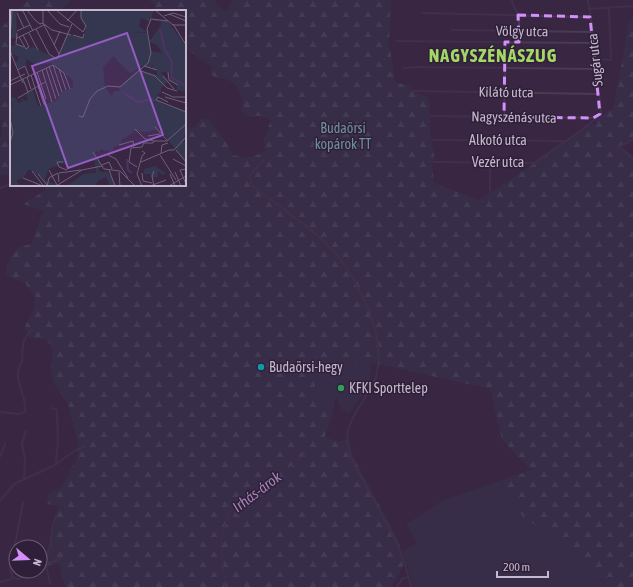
<svg xmlns="http://www.w3.org/2000/svg" width="633" height="587" font-family="'Asap Condensed',sans-serif">
  <style>
    .green { fill: #353751 }
    .forest { fill: url(#forest-firs) }
    .lines { fill: none; stroke-linecap: round; stroke-linejoin: round }
    .stream { stroke: #503262; stroke-width: 1 }
    .street { stroke: #493b52; stroke-width: 2 }
    .marked { fill: none; stroke: #d58ffa; stroke-width: 3; stroke-dasharray: 8 5; stroke-linejoin: round }
    .culture-dot { fill: #0f9aa8; stroke: #2f1f38; stroke-width: 1.5 }
    .leisure-dot { fill: #2e9e5b; stroke: #2f1f38; stroke-width: 1.5 }
    .labels { text-anchor: middle; stroke-width: 3; stroke-linejoin: round; paint-order: stroke }
    .street-label { font-size: 14px; fill: #c5b8cc; stroke: #2f1f38 }
    .park-label { font-size: 14px; fill: #6e919e; stroke: #2f1f38 }
    .poi-label { font-size: 14px; fill: #c5b8cc; stroke: #2f1f38; text-anchor: start }
    .water-label { font-size: 15px; font-style: italic; fill: #a585b8; stroke: #2f1f38 }
    .district-label { font-size: 18px; font-weight: bold; letter-spacing: 1px; fill: #a3d867; stroke: #2f1f38 }
    .inset-river { fill: none; stroke: #503262; stroke-width: 2 }
    .inset-road { fill: none; stroke: #70607a; stroke-width: 1 }
    .view { fill: #955dc4; fill-opacity: 0.15; stroke: #955dc4; stroke-width: 2 }
    .inset-edge { fill: none; stroke: #c5b8cc; stroke-width: 2 }
  </style>
  <defs>
    <pattern id="forest-firs" width="22" height="20" patternUnits="userSpaceOnUse"><rect width="22" height="20" fill="#353751"/><path d="M5 1l3.5 6h-7zM16 11l3.5 6h-7z" fill="#515269"/></pattern>
  </defs>
  <rect width="100%" height="100%" fill="#382643"/>
  <path class="green" d="M346,362L371,364C371,390 363,393 350,413L341,409L337,398H335L334,409L325,408C319,396 313,386 315,373H325Z
    M502,480L516,507L523,517L557,540L575,555L609,587H412L408,567H407L402,551L415,544L416,541L406,524L444,500Z"/>
  <path class="forest" d="M28,0H71L63,8L62,11H17Z
    M149,0H216V4L225,11H227C229,7 232,4 231,0H391L389,43L395,80L398,83L410,86L413,92L426,96L429,100L431,139L435,160L432,162L434,183L479,200L535,163L589,125L596,124V118L613,109L629,23L633,19V140L620,146L633,158V587H610L575,555L557,540L523,517L516,507L502,480L531,470L502,440L490,389L378,364L346,362L325,373H315V387L325,408L334,409L325,437L339,442L349,438L353,456L398,540L405,562L391,587H65L59,563L47,566L58,506L47,504L49,493L61,488L78,457V443L68,404L54,383L51,374L52,346L46,340L28,337L25,326L34,309L35,297L25,283L4,275L10,259L18,247L31,244L43,211L23,204L46,190L44,185H185V130L196,126L201,119H209L228,145L232,154C244,160 254,157 265,151L264,138L269,129L268,127L271,121C268,118 260,116 256,116L254,117C247,118 247,114 241,111L243,100L237,86L227,79L214,77L211,74L212,67L185,48V11H155V5Z
    M11,17V174L0,176V138L2,132V120H0V29Z"/>
  <g class="lines">
    <path class="stream" d="M225,587L221,541L228,514L237,504L256,496L268,486L306,453"/>
    <path class="street" d="M512,0L513,5L519,16V42
      M589,9L633,6
      M423,13L590,17
      M452,30L593,32
      M396,41L593,43
      M595,59L611,60L609,8
      M404,68L415,67L596,69
      M413,91L599,94
      M431,116L595,118
      M504,117L505,42
      M633,139L625,144L620,146L622,149L633,158
      M432,140L564,141
      M264,160L250,175L251,184C258,192 269,198 278,205C298,220 329,242 343,263C364,294 386,338 376,377C373,386 367,393 363,401C347,425 341,438 355,465L396,541L405,564L411,587
      M434,162L534,163L580,131L599,116L601,113V109L593,43V32L588,0
      M490,162V191
      M0,188L11,184
      M51,408L57,410L58,443L56,461L57,464
      M0,412L19,414L25,412C27,399 18,387 18,375C17,368 21,365 22,361C23,347 21,339 32,330
      M0,457L5,444
      M24,479L25,459L22,443L26,431
      M0,501L14,484L53,466L76,450L85,446
      M11,554L16,555
      M40,560L46,561
      M46,561L50,545L53,524L56,516
      M46,565L50,584
      M40,568L45,566L49,562H53L61,558
      M12,576L10,569V560L16,540L23,502
      M0,582L11,579L12,576L16,579H18L31,571
      M397,587L402,579L408,577"/>
  </g>
  <path d="M0 0H633V587H0ZM518,15L590,17L600,114L593,118L504,117L505,42H519Z" fill="#382643" fill-opacity=".55" fill-rule="evenodd"/>
  <path class="marked" d="M518,15L590,17L600,114L593,118L504,117L505,42H519Z"/>
  <circle class="culture-dot" cx="261" cy="367" r="4"/>
  <circle class="leisure-dot" cx="341" cy="388" r="4"/>
  <g class="labels">
    <g class="street-label">
      <text transform="translate(522 31) rotate(1)" y="5">Völgy utca</text>
      <text transform="translate(595 60) rotate(-96)" y="5">Sugár utca</text>
      <text transform="translate(506 92) rotate(1)" y="5">Kilátó utca</text>
      <text transform="translate(514 117) rotate(1)" y="5">Nagyszénás utca</text>
      <text x="498" y="145">Alkotó utca</text>
      <text x="498" y="167">Vezér utca</text>
    </g>
    <g class="park-label">
      <text x="343" y="133">Budaörsi<tspan x="343" dy="16">kopárok TT</tspan></text>
    </g>
    <g class="poi-label">
      <text x="269" y="372">Budaörsi-hegy</text>
      <text x="349" y="393">KFKI Sporttelep</text>
    </g>
    <g class="water-label">
      <text transform="translate(257 492) rotate(-37)" y="5">Irhás-árok</text>
    </g>
    <g class="district-label">
      <text x="493" y="62">NAGYSZÉNÁSZUG</text>
    </g>
  </g>
  <g transform="translate(10 10)">
    <rect width="176" height="176" fill="#382643"/>
    <path d="M121,22L137,23L141,42L136,54L120,63L107,50ZM63,77L81,99L69,108L86,149L92,154L88,158L89,162H98L106,175L109,176H100L96,167L88,171L85,176H57L73,164L86,163L85,151H79L64,157L48,152L49,155L38,159L35,170L49,176H37L31,166L19,159L0,175V94L3,97L0,87L6,88L8,93L12,92V87L14,91L18,90L16,83L23,80L28,96L18,97L11,103L9,100L10,104L43,93L49,89L50,83Z" fill="#353751"/>
    <path d="M2,0H14L6,3L7,28H1ZM71,0H144L140,12L131,8L129,16L137,22H121L111,46L107,50L104,46L93,57L95,77L101,86L105,81H110L109,77L126,61L131,62L132,60L147,65V60L142,59L143,53L140,58L133,56L138,52L140,41L152,43L147,35L139,32L151,15V11H142L145,10L157,11L159,13L175,35L176,82L167,80V74L160,71V62H151L157,72L151,78V83L146,85L149,87L147,90L153,94L176,102V114L158,130L149,115L147,119L137,122L125,121L111,130V135L104,136L102,142L90,139L89,143L86,140L84,144L90,162L81,168L73,164L86,163L85,151L79,150L64,157L48,151L49,155L38,159L35,169L19,159L13,168L6,170L9,174L6,176H0V141L5,139L2,137L9,119L7,105L18,97L31,96L48,90L50,83L63,78V70L41,53L26,55L16,49V55L8,58L5,55L9,47L1,44L0,36L8,34L16,39L23,37L47,49L57,24L73,28L76,17L71,7ZM67,107L70,112L65,118L69,122L55,126L58,115L63,111L62,108ZM59,131L61,136L68,134L74,139L71,148L62,150L61,145L56,147L48,143H43L50,133ZM34,140L37,142V152L26,155L27,162L25,149L27,145L32,148ZM145,156L156,163L153,165L148,161V167L143,168L140,164H134V159Z" fill="#353751" fill-rule="evenodd"/>
    <path d="M176,114L174,128L176,152L158,130Z" fill="#353751"/>
    <path class="inset-river" d="M150,19L155,40L162,52L161,67L176,76M114,83L128,92L141,89L145,90M117,149L118,160L122,163"/>
    <path class="inset-road" d="M9,0L13,1L23,21M17,0L25,10L30,14L33,13M33,0V13L49,44M37,0L50,14L59,17M46,0L73,22M71,0V8L76,16L73,22M145,0L163,15H176M7,3L14,18M159,4L176,11M154,6L163,3L176,7M141,9L158,11M57,11L67,0M34,14L42,20L61,25M163,14L176,35M26,19L39,44L47,49L62,14M7,21L20,15M7,23L6,34L14,37M19,23L28,40M63,25L73,28L74,24M9,27L16,39L19,37L13,25M7,28L34,15M0,31L2,0M44,35L50,21M0,41L13,73M43,55L54,63L60,79M43,55L52,82M39,56L49,86M134,56L147,60M36,58L46,89M49,59L56,80M7,60L15,56L19,66M32,60L42,92M128,60L145,66L157,78L167,81M27,62L36,89M158,62L159,70L168,75M25,63L29,75M21,65L25,78M153,66L164,79M17,67L21,79M13,69L18,82M0,71L15,64M0,75L43,55M28,76L34,95M25,78L31,96M152,82L163,87H176M155,87L176,93M8,88L35,72M158,92L148,87L146,90L176,102M69,106L73,107L80,89L87,81L98,76L110,77L138,53L141,43L137,19L141,9M0,108L3,123L0,132M145,117L158,131M125,119L135,129L144,131M138,126L150,124M109,135L123,131L124,137M166,140L176,152M83,142L94,159L110,161L125,176M151,143L152,135L158,133M98,145L106,149L118,168M150,145L166,170M163,149L176,156M53,152H47L49,157L57,160M131,152L159,140H164L176,127M92,155L99,152L102,159M127,157L119,152L121,138L132,137L134,133H143L144,131H157L176,114M176,159L170,160L176,174M39,160L47,175M99,160L105,176M22,161L33,175M109,162L110,176M165,162L171,176M49,163L71,160M132,163L133,171L142,173M28,164L37,175M127,164L132,146L135,143L132,141M127,164L132,176M160,164L165,176M13,168L33,176M37,176L39,168L48,163L49,172M46,176L72,160L92,156M140,176L156,170M144,176L142,166L144,161M159,176L176,166"/>
    <path class="view" d="M117,23L153,125L58,158L22,56Z"/>
    <rect width="176" height="176" class="inset-edge"/>
  </g>
  <g transform="translate(28 559) rotate(109)"><circle r="19" fill="#2f1f38" stroke="#6b5c73"/>
  <path d="M0-3L7 15L0 10L-7 15Z" fill="#d58ffa"/>
  <text y="-6" font-size="11" font-weight="bold" text-anchor="middle" fill="#c5b8cc">N</text>
  </g>
  <path d="M497 571v6h51v-6" fill="none" stroke="#c5b8cc" stroke-width="2"/>
  <text x="503" y="571" font-size="12" fill="#c5b8cc" stroke="#2f1f38" stroke-width="3" paint-order="stroke">200 m</text>
</svg>
